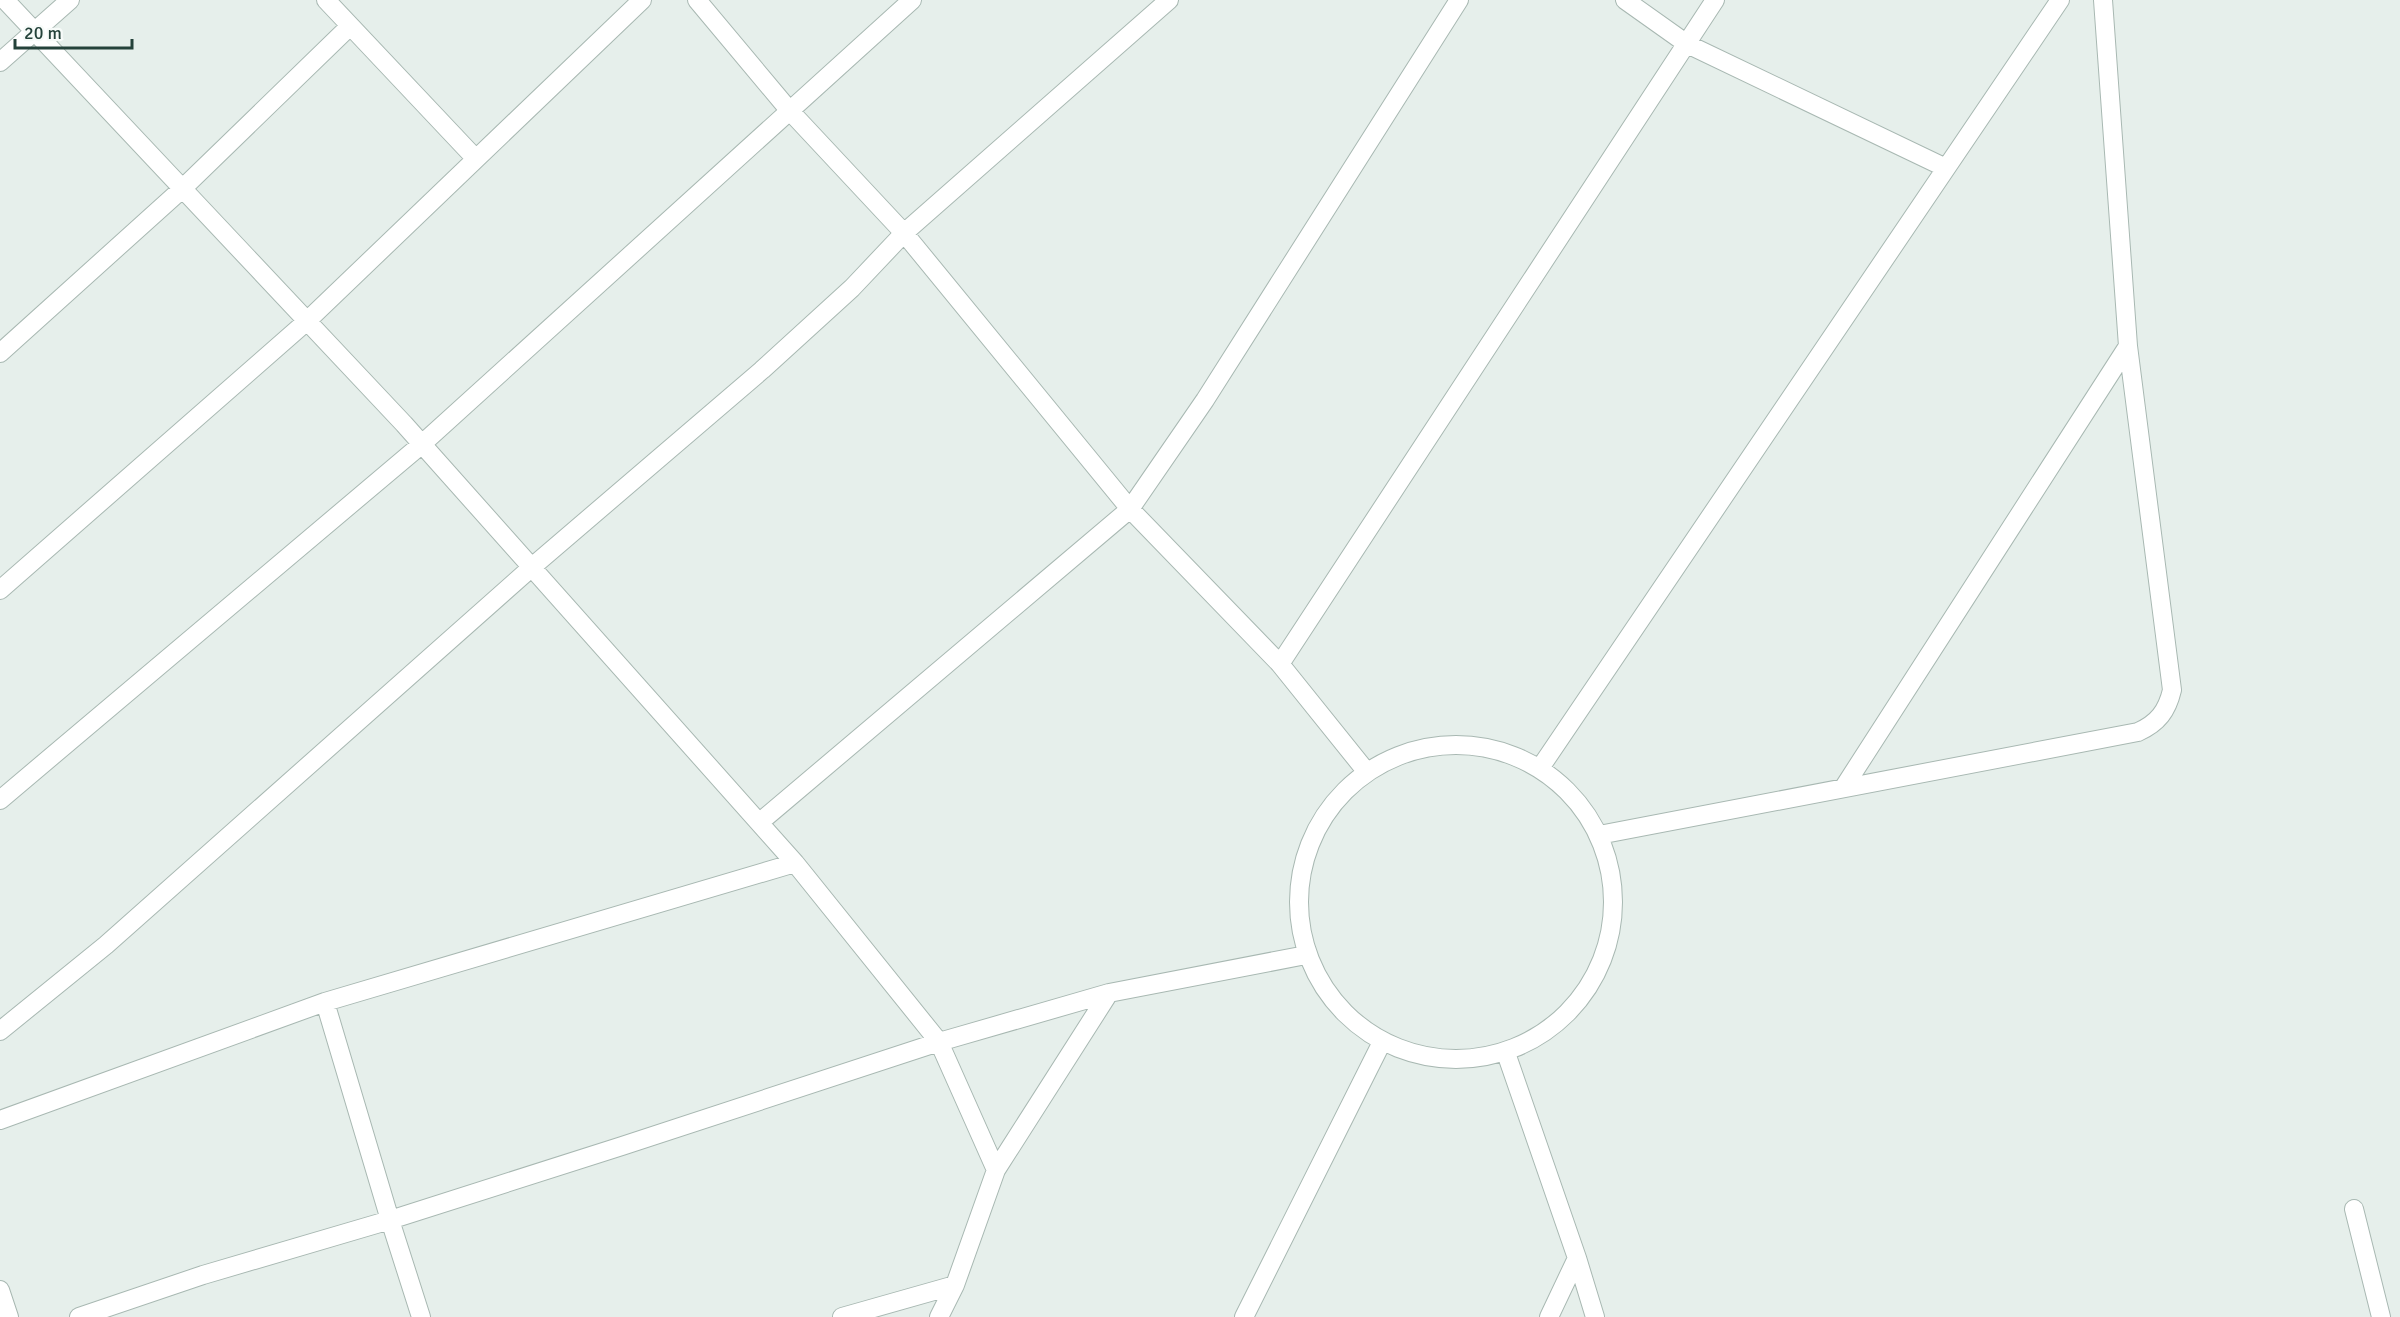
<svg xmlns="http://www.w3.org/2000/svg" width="2400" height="1317" font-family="Signika,sans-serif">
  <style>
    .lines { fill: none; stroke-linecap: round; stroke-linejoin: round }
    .minor-casing { stroke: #a8b8b2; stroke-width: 20 }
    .minor { stroke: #fff; stroke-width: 18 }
  </style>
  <rect width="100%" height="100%" fill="#e6efeb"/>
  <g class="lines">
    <defs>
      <path id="minor" d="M5,0L404,424L795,863L939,1042L996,1170
        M326,0L476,159L642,0
        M697,0L789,110L904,233L1130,509L1280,664L1366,771
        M1625,0L1687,44L1946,168
        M0,62L70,0
        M0,353L182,189L349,27
        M0,590L307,321L476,159
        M1280,664L1715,0
        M1299 902a157 157 0 1 1 314 0a157 157 0 1 1-314 0Z
        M1540,768L2060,0
        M1844,787L2128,346
        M0,800L422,444L912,0
        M760,822L1130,509L1205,400L1459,0
        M1599,835L2138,732C2158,723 2167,711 2172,690L2128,346L2103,0
        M325,1002L390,1220L421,1317
        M0,1031L106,945L532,567L762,370L852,288L904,233L1169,0
        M1506,1053L1577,1258L1595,1317
        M0,1120L325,1002L795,863
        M2354,1209L2381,1317
        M0,1290L9,1317
        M79,1317L203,1275L390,1220L622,1146L939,1042L1109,993L1306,955
        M842,1317L955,1285
        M939,1317L955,1285L996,1170L1109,993
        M1244,1317L1382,1042
        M1549,1317L1577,1258"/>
    </defs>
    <use href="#minor" class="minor-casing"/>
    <use href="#minor" class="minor"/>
  </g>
  <path d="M15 39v9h117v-9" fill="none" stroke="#24423a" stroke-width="3"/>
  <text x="24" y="39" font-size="18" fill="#24423a" stroke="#f7fbf9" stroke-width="4.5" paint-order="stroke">20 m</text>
</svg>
